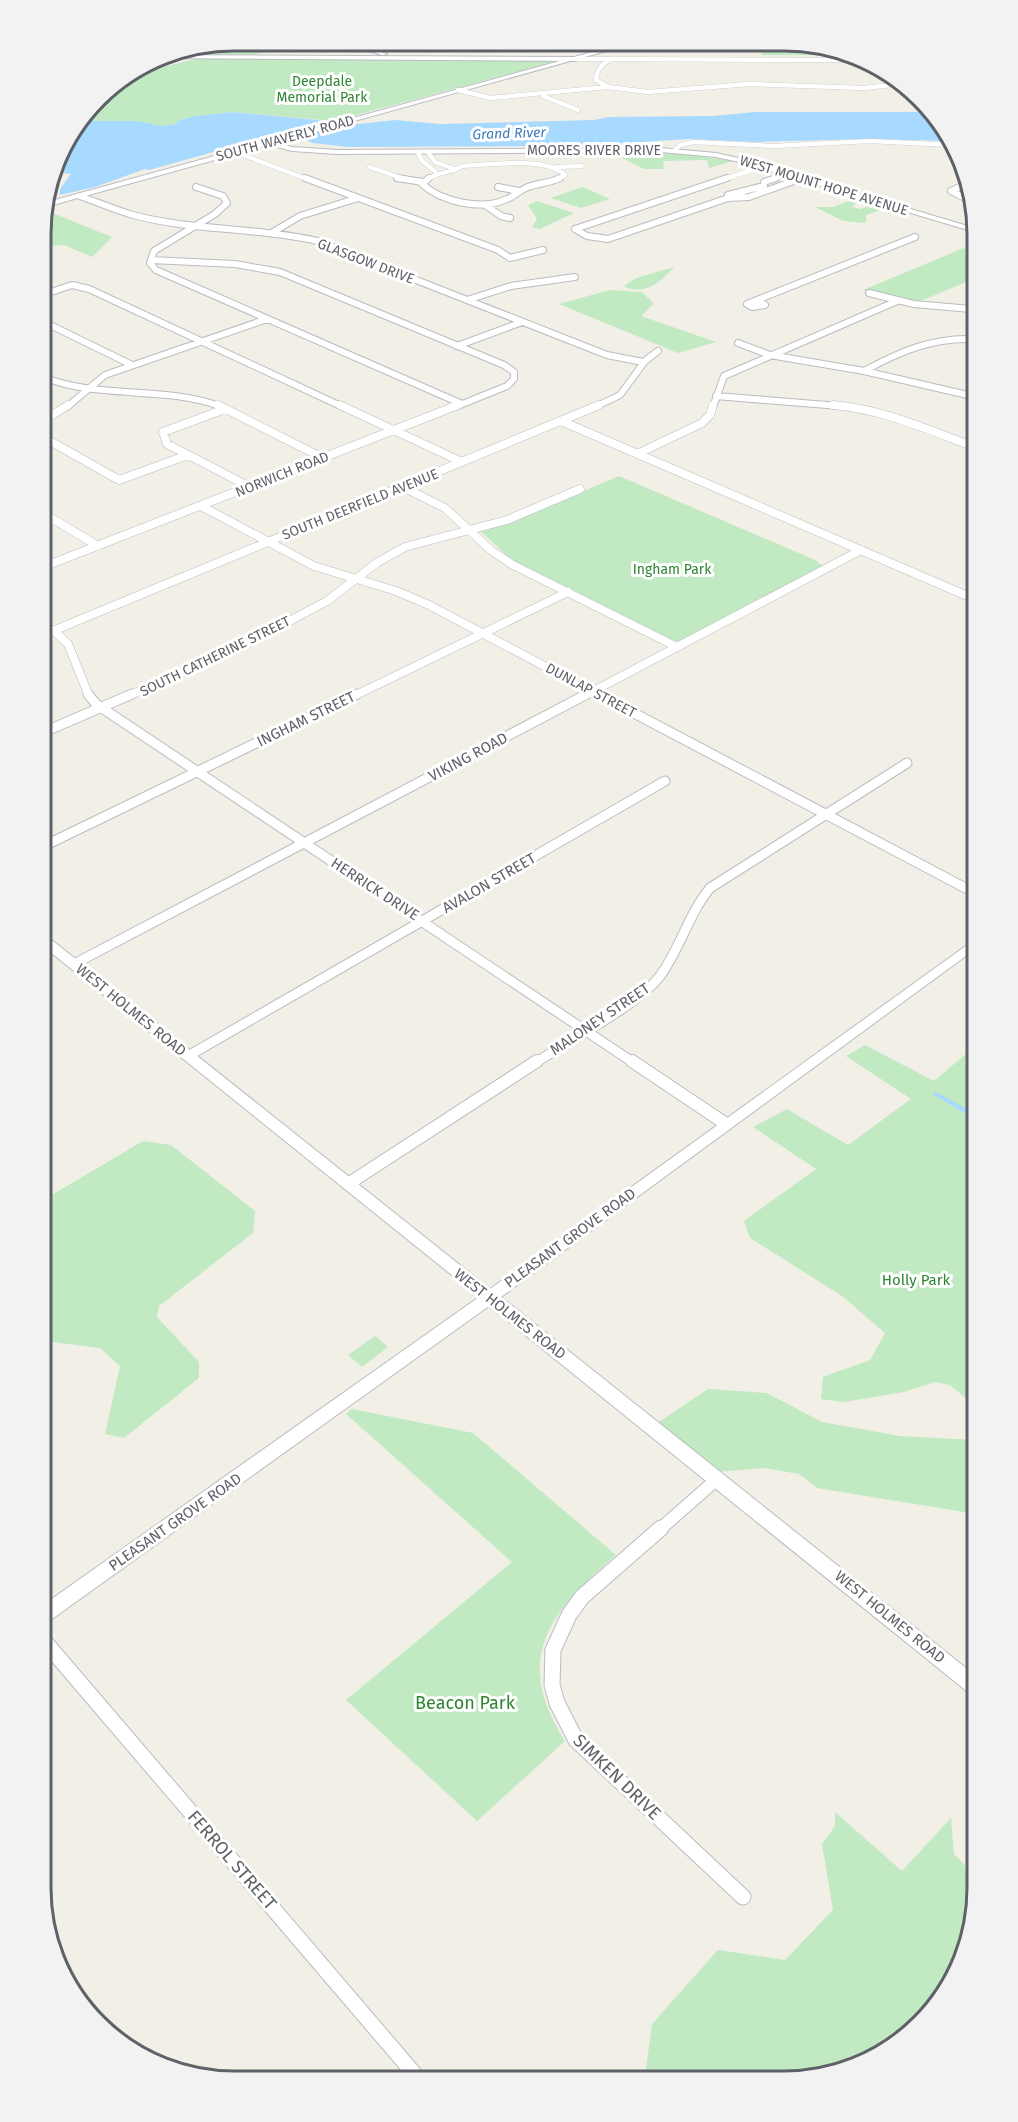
<svg xmlns="http://www.w3.org/2000/svg" width="1018" height="2122" font-family="'Fira Sans',sans-serif">
  <style>
    .green { fill: #c2eac2 }
    .water { fill: #a8d9ff }
    .lines { fill: none; stroke-linecap: round; stroke-linejoin: round }
    .stream { stroke: #a8d9ff; stroke-width: 4 }
    .minor-far5-casing { stroke: #b9bcc1; stroke-width: 5 }
    .minor-far4-casing { stroke: #b9bcc1; stroke-width: 8 }
    .minor-far3-casing { stroke: #b9bcc1; stroke-width: 9 }
    .minor-far2-casing { stroke: #b9bcc1; stroke-width: 11 }
    .minor-far1-casing { stroke: #b9bcc1; stroke-width: 14 }
    .minor-casing { stroke: #b9bcc1; stroke-width: 17 }
    .tertiary-casing { stroke: #b9bcc1; stroke-width: 2 }
    .secondary-casing { stroke: #babdc3; stroke-width: 2 }
    .minor-far5 { stroke: #fff; stroke-width: 4.5 }
    .minor-far4 { stroke: #fff; stroke-width: 6 }
    .minor-far3 { stroke: #fff; stroke-width: 8 }
    .minor-far2 { stroke: #fff; stroke-width: 9 }
    .minor-far1 { stroke: #fff; stroke-width: 12 }
    .minor { stroke: #fff; stroke-width: 15 }
    .tertiary { fill: #fff; fill-rule: evenodd }
    .secondary { fill: #fff; fill-rule: evenodd }
    .labels { text-anchor: middle; stroke-width: 6; stroke-linejoin: round; paint-order: stroke }
    .far-park-label { font-size: 14px; fill: #2f8533; stroke: #fff }
    .far-water-label { font-size: 14px; font-style: italic; fill: #3c78ba; stroke: #fff }
    .far-street-label { font-size: 14px; fill: #5e6268; stroke: #fff }
    .street-label { font-size: 15px; fill: #5e6268; stroke: #fff }
    .park-label { font-size: 15px; fill: #2f8533; stroke: #fff }
    .near-park-label { font-size: 18px; fill: #2f8533; stroke: #fff }
    .near-street-label { font-size: 18px; fill: #5e6268; stroke: #fff }
    .rim { fill: none; stroke: #5e6268; stroke-width: 3 }
  </style>
  <rect width="100%" height="100%" fill="#f1efe6"/>
  <path class="green" d="M234,41H296L309,45L305,48L264,44L258,46L270,52L243,56H160Z
    M398,42H540L503,51L411,50L389,43Z
    M738,44H821L844,55H761L763,48Z
    M199,58L553,60L557,61L334,121L232,112L195,116L180,120L175,124L161,126L129,121H81L106,89L127,76Z
    M608,151H661L733,161L709,168L707,160L663,161L664,169H644Z
    M582,187L610,199L581,208L551,198Z
    M854,199L860,201L851,207L860,209L872,205L883,209L866,215V223L843,221L815,207H833Z
    M537,201L574,213L540,229L532,227L537,219L528,205Z
    M45,210L112,237L92,257L64,245L42,246V211Z
    M971,245V280L916,303L863,290Z
    M674,267C663,281 643,297 624,286L636,278Z
    M610,290L642,292L654,304L641,316L716,342L678,353L559,304Z
    M619,476L815,560L823,566L677,642L512,560L480,531L508,523Z
    M865,1045L934,1081L974,1047L975,1406L950,1385L935,1382L904,1392L844,1402L821,1399L823,1377L870,1360L885,1333L842,1296L750,1238L744,1221L816,1169L753,1127L787,1109L848,1145L911,1099L846,1056Z
    M143,1141L171,1145L255,1211L253,1233L159,1306L157,1317L199,1362V1378L124,1438L105,1434L120,1366L100,1348L45,1341V1199Z
    M375,1336L388,1347L362,1367L348,1355Z
    M708,1389L767,1393L822,1422L900,1436L975,1440L976,1514L817,1488L799,1474L764,1468L716,1472L656,1424Z
    M352,1409L473,1433L616,1555C551,1611 511,1657 565,1741L477,1821L346,1700L512,1562L346,1414Z
    M835,1812L902,1871L951,1818L954,1854L977,1878V1901L963,1962L937,2006L892,2049L834,2075L645,2076L652,2024L718,1950L785,1960L833,1910L822,1844L835,1826Z"/>
  <path class="water" d="M232,112L359,124L395,120L441,124L594,120L609,117L713,116L755,112H932L945,127L952,141L865,139L757,142L689,139L580,146L349,147L313,143L291,134L240,148L224,149L149,170L145,169L95,187L60,195V189L71,174L53,172L61,148L81,121H136L161,126L175,124L180,120L195,116Z"/>
  <g class="lines">
    <path class="stream" d="M936,1094L974,1116"/>
    <defs>
      <path id="minor-far5" d="M576,59L853,60
        M608,87L596,80C597,69 602,64 611,59
        M458,90L490,98L608,87L648,92L749,84L863,88L902,84
        M543,96L578,110
        M675,150L680,145L694,142L774,146L870,141L953,145
        M235,152L309,180
        M418,152L422,161L435,171
        M428,152L435,162L455,169
        M370,167L407,180
        M556,167L582,166
        M427,180C437,171 451,174 462,166C490,165 544,156 565,175L557,180
        M722,180L763,166
        M771,180L788,174
        M798,180L802,178"/>
      <path id="minor-far4" d="M305,178L498,250L510,258L543,250
        M397,178L423,182
        M429,178L422,184C442,202 482,211 507,199C515,196 520,190 528,187C538,183 550,183 560,178
        M970,182L951,191L971,201
        M196,187L223,196L227,203L215,214L154,251L150,263L156,270L462,404
        M498,187L519,191
        M728,195L764,186V182L776,178
        M80,196C97,202 115,210 133,215C192,231 257,227 317,241L607,355L643,362
        M485,205L501,216L510,218
        M575,229L587,236L608,239L728,198L749,197L802,178
        M575,229L727,178
        M273,232L300,216L358,198
        M151,260L235,264L280,272L504,365L514,372V379L507,386L455,407
        M869,293L914,304L971,309
        M42,295L72,285L89,289L343,407
        M467,300L511,286L575,277
        M758,300L765,305L752,307L747,304L915,237
        M42,321L132,365
        M738,343L770,355L864,371L972,396
        M457,346L522,322
        M864,371C899,352 931,338 971,339
        M43,377C100,400 165,385 222,407
        M716,396L852,407
        M67,407L105,375L267,319
        M595,407L620,395L645,361L658,351
        M713,407L724,376L897,301"/>
      <path id="minor-far3" d="M218,405L323,458
        M340,405L462,462
        M833,405C882,409 926,429 972,446
        M225,409L163,432L167,444L250,487
        M43,421L68,405
        M561,421L972,598
        M43,437L119,480L188,455
        M637,454L702,423L710,415L713,405
        M403,487L445,508L492,551L513,565L677,647
        M201,506L314,566L396,591L429,605L601,696
        M43,513L98,546
        M43,567L458,405
        M54,631L68,644L89,696
        M43,635L599,405
        M128,696L239,648L327,601L378,562L405,547L507,520L580,489
        M354,696L568,592
        M584,696L861,550"/>
      <path id="minor-far2" d="M88,694L96,704L634,1063
        M598,694L973,892
        M44,732L132,694
        M44,846L357,694
        M74,964L587,694
        M188,1056L665,781
        M535,1063C567,1042 639,1004 660,976C680,949 688,915 710,888L907,763"/>
      <path id="minor-far1" d="M632,1061L726,1124
        M348,1184L537,1061
        M659,1530L716,1480"/>
      <path id="minor" d="M661,1528L582,1597L569,1615L553,1650L552,1685L557,1703L576,1740L743,1897
        M46,1643L417,2077"/>
      <path id="tertiary" d="M339,41H348L387,54L382,55Z
        M160,55L576,57L579,59L576,61L155,58Z
        M268,141L292,147L337,150L661,148L716,153L747,160L971,227V231L744,163L716,157L661,152L337,154L292,151L266,144Z
        M44,936L48,937L490,1289L974,940V950L501,1297L976,1676V1695L969,1693L489,1306L52,1619L46,1621V1603L479,1297L44,947Z"/>
      <path id="secondary" d="M625,43H635L42,208L44,203Z"/>
    </defs>
    <use href="#minor-far5" class="minor-far5-casing"/>
    <use href="#minor-far4" class="minor-far4-casing"/>
    <use href="#minor-far3" class="minor-far3-casing"/>
    <use href="#minor-far2" class="minor-far2-casing"/>
    <use href="#minor-far1" class="minor-far1-casing"/>
    <use href="#minor" class="minor-casing"/>
    <use href="#tertiary" class="tertiary-casing"/>
    <use href="#secondary" class="secondary-casing"/>
    <use href="#minor-far5" class="minor-far5"/>
    <use href="#minor-far4" class="minor-far4"/>
    <use href="#minor-far3" class="minor-far3"/>
    <use href="#minor-far2" class="minor-far2"/>
    <use href="#minor-far1" class="minor-far1"/>
    <use href="#minor" class="minor"/>
    <use href="#tertiary" class="tertiary"/>
    <use href="#secondary" class="secondary"/>
  </g>
  <g class="labels">
    <g class="far-park-label">
      <text x="322" y="86">Deepdale<tspan x="322" dy="16">Memorial Park</tspan></text>
      <text x="672" y="574">Ingham Park</text>
    </g>
    <g class="far-water-label">
      <text transform="translate(509 133) rotate(-2)" y="5">Grand River</text>
    </g>
    <g class="far-street-label">
      <text transform="translate(285 138) rotate(-15)" y="5">SOUTH WAVERLY ROAD</text>
      <text x="594" y="155">MOORES RIVER DRIVE</text>
      <text transform="translate(824 185) rotate(17)" y="5">WEST MOUNT HOPE AVENUE</text>
      <text transform="translate(366 261) rotate(21)" y="5">GLASGOW DRIVE</text>
      <text transform="translate(282 474) rotate(-22)" y="5">NORWICH ROAD</text>
      <text transform="translate(360 504) rotate(-22)" y="5">SOUTH DEERFIELD AVENUE</text>
      <text transform="translate(215 656) rotate(-26)" y="5">SOUTH CATHERINE STREET</text>
      <text transform="translate(591 690) rotate(28)" y="5">DUNLAP STREET</text>
    </g>
    <g class="street-label">
      <text transform="translate(306 719) rotate(-26)" y="5">INGHAM STREET</text>
      <text transform="translate(468 757) rotate(-28)" y="5">VIKING ROAD</text>
      <text transform="translate(489 883) rotate(-30)" y="5">AVALON STREET</text>
      <text transform="translate(375 889) rotate(33)" y="5">HERRICK DRIVE</text>
      <text transform="translate(131 1010) rotate(39)" y="5">WEST HOLMES ROAD</text>
      <text transform="translate(600 1019) rotate(-34)" y="5">MALONEY STREET</text>
      <text transform="translate(570 1238) rotate(-36)" y="5">PLEASANT GROVE ROAD</text>
      <text transform="translate(510 1314) rotate(38)" y="5">WEST HOLMES ROAD</text>
      <text transform="translate(175 1522) rotate(-35)" y="5">PLEASANT GROVE ROAD</text>
      <text transform="translate(890 1617) rotate(39)" y="5">WEST HOLMES ROAD</text>
    </g>
    <g class="park-label">
      <text x="916" y="1285">Holly Park</text>
    </g>
    <g class="near-park-label">
      <text x="465" y="1709">Beacon Park</text>
    </g>
    <g class="near-street-label">
      <text transform="translate(617 1777) rotate(44)" y="6">SIMKEN DRIVE</text>
      <text transform="translate(232 1860) rotate(49)" y="6">FERROL STREET</text>
    </g>
  </g>
  <path d="M0 0H1018V2122H0ZM234 51H784A183 183 0 0 1 967 234V1888A183 183 0 0 1 784 2071H234A183 183 0 0 1 51 1888V234A183 183 0 0 1 234 51Z" fill="#f2f2f3" fill-rule="evenodd"/>
  <path class="rim" d="M234 51H784A183 183 0 0 1 967 234V1888A183 183 0 0 1 784 2071H234A183 183 0 0 1 51 1888V234A183 183 0 0 1 234 51Z"/>
</svg>
